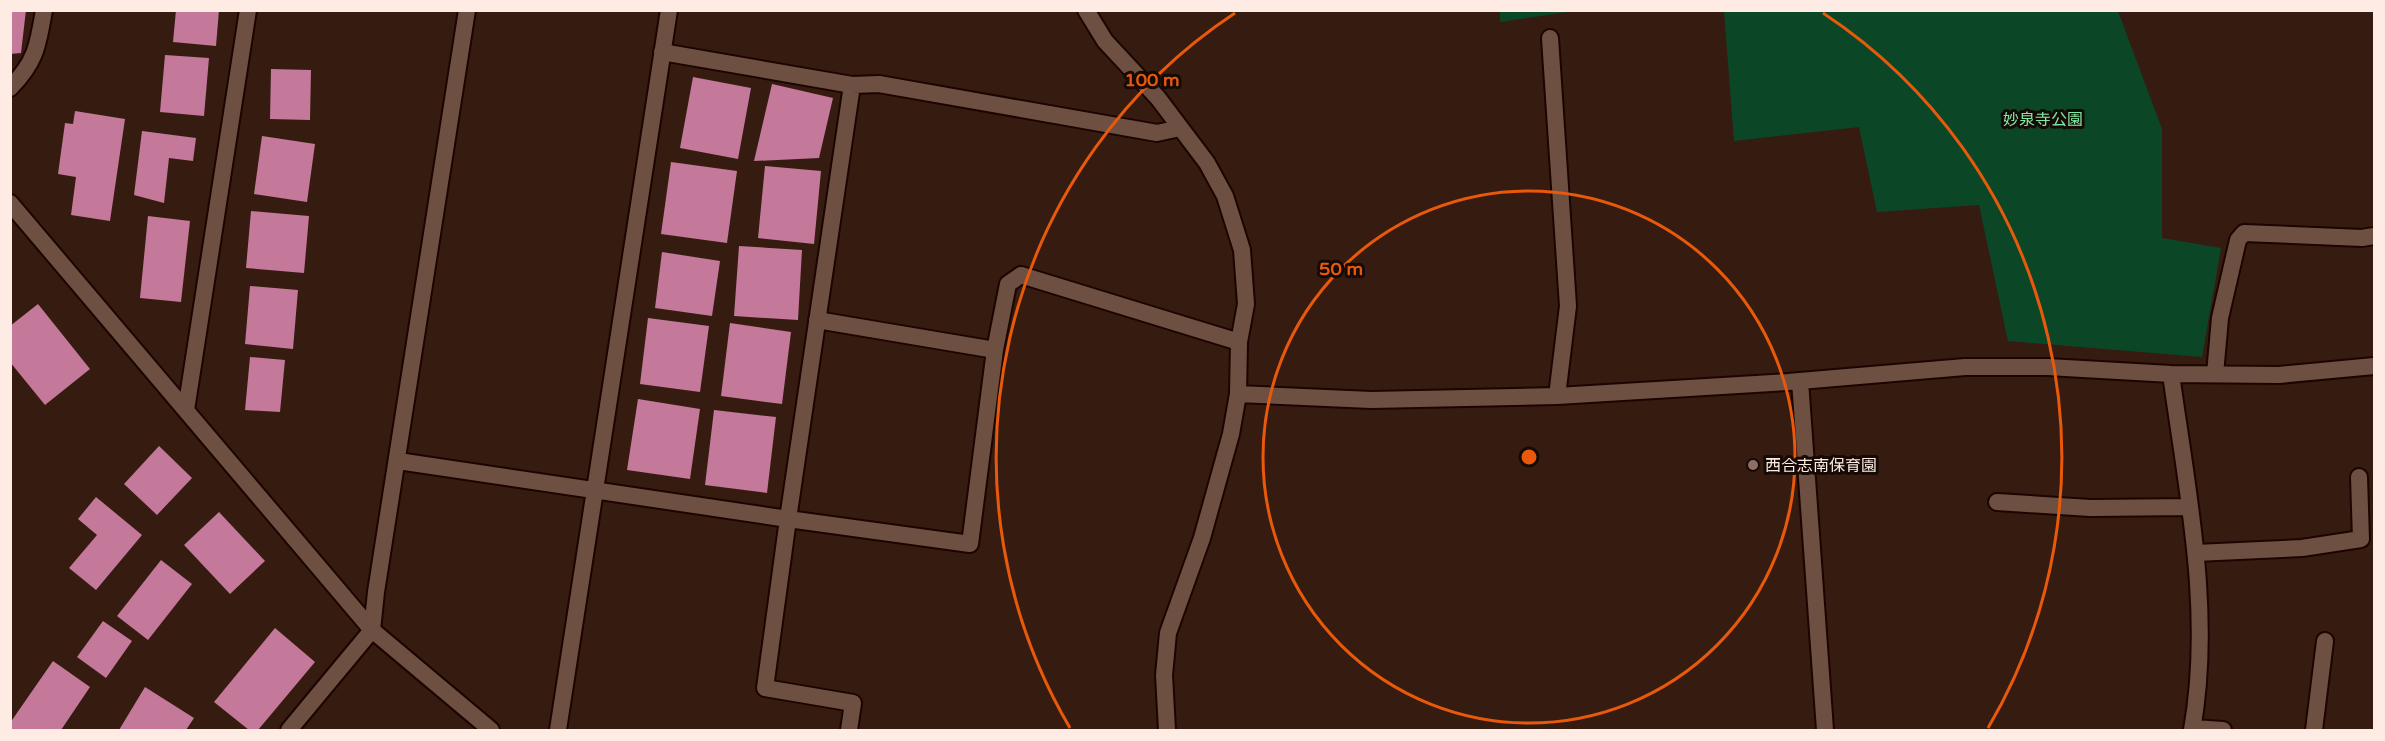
<svg xmlns="http://www.w3.org/2000/svg" width="2385" height="741" font-family="'Varela Round','Noto Sans JP',sans-serif">
  <style>
    .green { fill: #0b4727 }
    .building { fill: #c4789a }
    .lines { fill: none; stroke-linecap: round; stroke-linejoin: round }
    .minor-casing { stroke: #1c0500; stroke-width: 20 }
    .tertiary-casing { stroke: #1c0500; stroke-width: 20 }
    .minor { stroke: #6d5042; stroke-width: 16 }
    .tertiary { stroke: #6d5042; stroke-width: 16 }
    .ring { fill: none; stroke: #e8590c; stroke-width: 3 }
    .education-dot { fill: #8d6e63; stroke: #150a05; stroke-width: 2 }
    .labels { text-anchor: middle; stroke-width: 6; stroke-linejoin: round; paint-order: stroke }
    .park-label { font-size: 16px; fill: #82e7a5; stroke: #150a05 }
    .poi-label { font-size: 16px; fill: #feece4; stroke: #150a05; text-anchor: start }
    .centre { fill: #e8590c; stroke: #150a05; stroke-width: 3 }
    .ring-label { font-size: 18px; text-anchor: middle; font-weight: bold; fill: #e8590c; stroke: #150a05; stroke-width: 6; stroke-linejoin: round; paint-order: stroke }
  </style>
  <rect width="100%" height="100%" fill="#361c10"/>
  <path class="green" d="M1500,10H1574V11L1500,22Z
    M1724,11H2118L2162,129V238L2221,248L2202,357L2008,341L1979,205L1877,212L1859,127L1734,141Z"/>
  <path class="building" d="M10,10H26L21,53L10,54Z
    M176,10H219L216,46L173,42Z
    M165,55L209,58L204,116L160,112Z
    M271,69L311,70L310,120L270,119Z
    M693,77L751,88L738,159L680,148Z
    M772,84L833,98L819,158L754,161Z
    M75,111L125,119L110,221L71,215L76,177L58,174L65,123L73,124Z
    M142,131L196,138L193,161L169,158L164,203L134,195Z
    M262,136L315,144L307,202L254,194Z
    M671,162L737,171L727,243L661,234Z
    M765,166L821,171L814,244L758,238Z
    M251,211L309,216L304,273L246,268Z
    M148,216L190,221L181,302L140,298Z
    M739,246L802,250L798,320L734,316Z
    M662,252L720,261L712,316L655,308Z
    M250,286L298,290L293,349L245,344Z
    M38,304L90,369L45,405L10,362V326Z
    M648,318L709,326L700,392L640,384Z
    M730,323L791,332L782,404L721,396Z
    M250,357L285,360L280,412L245,410Z
    M638,399L700,409L690,479L627,470Z
    M714,410L776,417L767,493L705,485Z
    M159,446L192,478L157,515L124,484Z
    M96,497L142,535L96,590L69,568L97,535L78,519Z
    M219,512L265,561L230,594L184,545Z
    M161,560L192,584L148,640L117,616Z
    M103,621L132,641L106,678L77,657Z
    M275,628L315,662L258,730H249L214,702Z
    M53,661L90,687L61,730H12L10,723Z
    M145,687L194,718L186,730H119Z"/>
  <g class="lines">
    <defs>
      <path id="minor" d="M1086,10L1105,41L1158,98L1207,163L1225,196L1242,250L1246,304L1239,342L1238,394L1231,434L1202,538L1168,633L1164,675L1167,730
        M1550,38L1568,306L1557,396
        M662,52L852,85L788,519L970,544L995,350
        M852,85L879,84L1157,133L1180,128
        M10,88C36,62 38,45 44,10
        M817,320L995,350L1008,284L1021,275L1239,342
        M2171,374C2187,491 2213,612 2192,730
        M2215,374L2220,318L2238,240L2244,233L2362,238L2374,236
        M1800,381L1825,730
        M1238,394L1371,400L1557,396L1788,382L1965,367H2048L2171,374L2279,375L2374,366
        M186,410L248,10
        M398,461L788,519L765,688L853,703L849,730
        M1997,502L2090,508L2190,507
        M2196,553L2302,548L2361,539L2359,477
        M2193,728L2223,730
        M289,730L372,630L376,592L467,10
        M558,730L669,10
        M2314,730L2325,641"/>
      <path id="tertiary" d="M10,203L372,630L491,730"/>
    </defs>
    <use href="#minor" class="minor-casing"/>
    <use href="#tertiary" class="tertiary-casing"/>
    <use href="#minor" class="minor"/>
    <use href="#tertiary" class="tertiary"/>
  </g>
  <g class="ring">
    <circle cx="1529" cy="457" r="266"/>
    <path d="M1070 728A533 533 0 0 1 1235 13M1823 13A533 533 0 0 1 1988 728"/>
  </g>
  <circle class="education-dot" cx="1753" cy="465" r="6"/>
  <g class="labels">
    <g class="park-label">
      <text x="2043" y="125">妙泉寺公園</text>
    </g>
    <g class="poi-label">
      <text x="1765" y="471">西合志南保育園</text>
    </g>
  </g>
  <circle cx="1529" cy="457" r="9" class="centre"/>
  <g class="ring-label">
    <text x="1152" y="86">100 m</text>
    <text x="1341" y="275">50 m</text>
  </g>
  <rect width="2385" height="741" fill="none" stroke="#feece4" stroke-width="24"/>
</svg>
